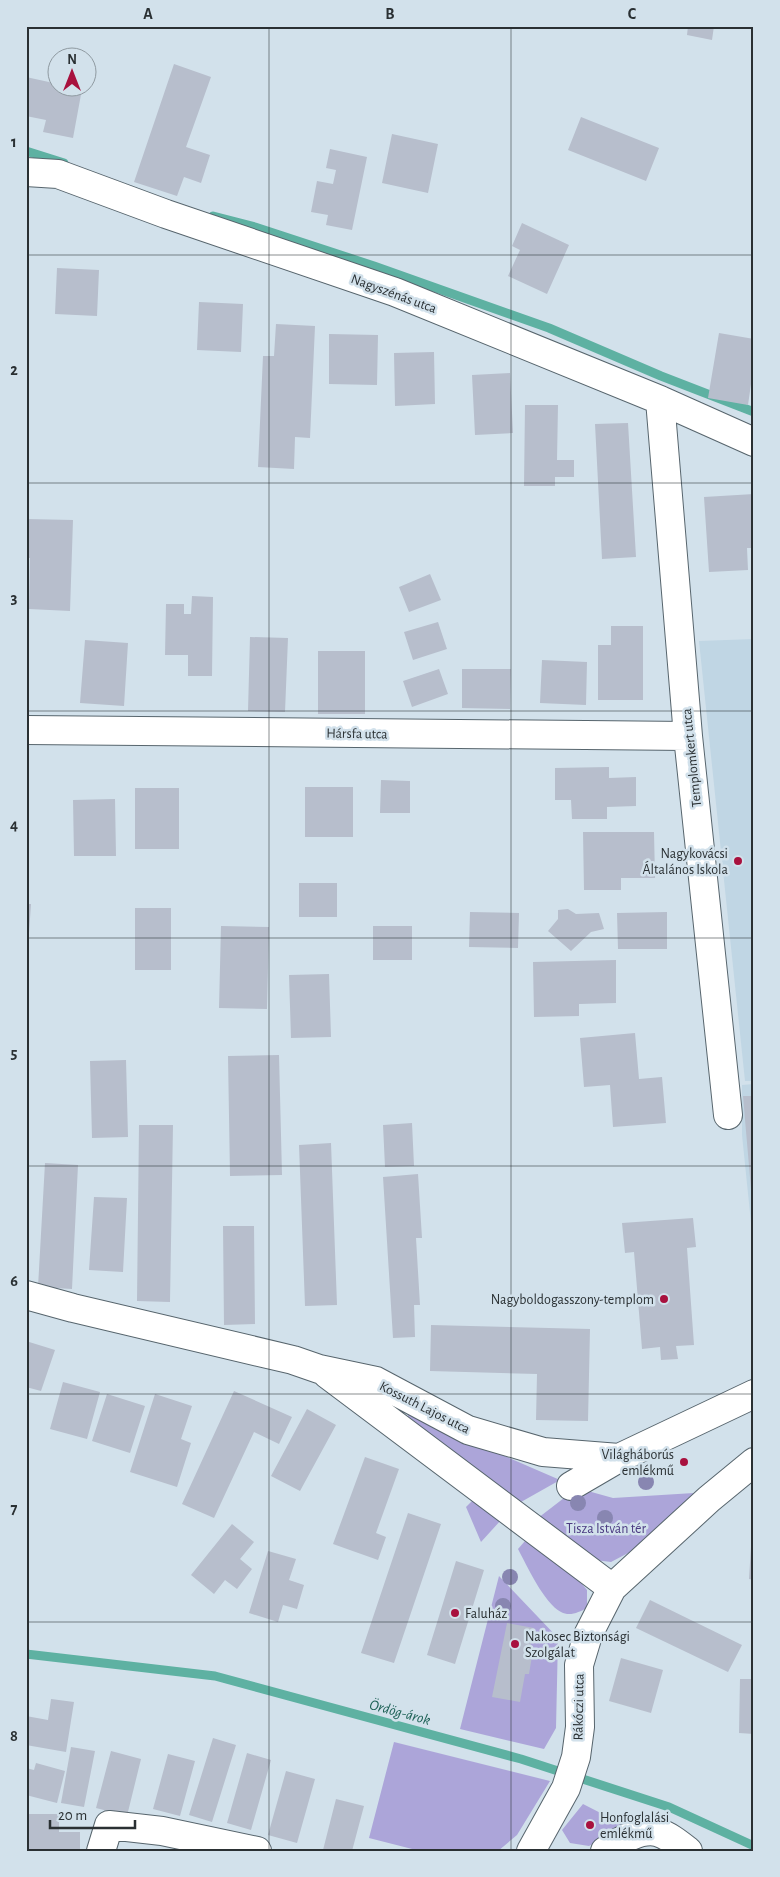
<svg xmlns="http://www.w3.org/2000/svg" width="780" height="1877" font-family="'Alegreya Sans',sans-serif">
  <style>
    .built { fill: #c0d6e4 }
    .green { fill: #aca5d9 }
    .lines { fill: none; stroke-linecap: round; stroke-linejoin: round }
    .stream { stroke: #5eb1a2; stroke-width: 9 }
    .building { fill: #b7becc }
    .minor-casing { stroke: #57656d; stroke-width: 30 }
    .minor { stroke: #fff; stroke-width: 28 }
    .tree { fill: #8886b1 }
    .grid { fill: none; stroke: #2a3033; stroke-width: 1; stroke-opacity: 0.55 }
    .poi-dot { fill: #a8113e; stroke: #d2e1eb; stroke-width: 2 }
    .labels { text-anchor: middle; stroke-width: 5; stroke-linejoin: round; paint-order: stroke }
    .street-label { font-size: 14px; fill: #2a3033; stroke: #d2e1eb }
    .poi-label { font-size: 14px; fill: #2a3033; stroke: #d2e1eb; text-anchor: end }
    .park-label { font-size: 14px; fill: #4b3b82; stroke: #d2e1eb }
    .water-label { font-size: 15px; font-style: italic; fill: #1d6156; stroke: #d2e1eb }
    .neatline { fill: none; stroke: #2a3033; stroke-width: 2 }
    .grid-label { font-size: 16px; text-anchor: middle; font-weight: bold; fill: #2a3033 }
  </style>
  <rect width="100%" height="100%" fill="#d2e1eb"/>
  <path class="built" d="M754,639V1081H745L699,641Z
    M754,1084V1252L742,1135V1085Z"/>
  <path class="green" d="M408,1414L560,1480L521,1502L408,1421Z
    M577,1488L613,1498L694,1493L630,1552L611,1562L595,1560L538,1518Z
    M474,1499L501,1520L481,1542L466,1507Z
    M525,1541L577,1578L587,1590V1608C579,1612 570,1617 561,1612C544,1603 527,1566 518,1549Z
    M499,1576L558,1638L556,1728L544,1749L460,1729Z
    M394,1742L550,1781L517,1835L498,1851H420L369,1838Z
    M583,1804L626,1826L589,1846L570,1843L562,1830Z"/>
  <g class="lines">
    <path class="stream" d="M26,151L64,163
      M213,216L255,227L374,266L549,328L661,376L754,412
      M26,1654L215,1676L521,1759L669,1807L754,1846"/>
  </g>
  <path class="building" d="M688,26H714L712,40L687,35Z
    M174,64L211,77L186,147L210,155L201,183L184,177L177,196L134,182Z
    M26,77L58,84V88L82,89L73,138L43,132L46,120L26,116Z
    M581,117L659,148L646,181L568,150Z
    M392,134L438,144L428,193L382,183Z
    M330,149L367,157L352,230L326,225L328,215L311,212L317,181L333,184L336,170L326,168Z
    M522,223L569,245L547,294L508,276L520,250L512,246Z
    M57,268L99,270L97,316L55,314Z
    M199,302L243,304L241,352L197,350Z
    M276,324L315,326L310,438L295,437L294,469L258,467L263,356H274Z
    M719,333L754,339V377H752L748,405L708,398Z
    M329,334L378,335L377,385L329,384Z
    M434,352L435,404L395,406L394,353Z
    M510,373L513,433L475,435L472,375Z
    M525,405H558L557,460H574V477H555V486H524Z
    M628,423L636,557L602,559L595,424Z
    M754,494V548H747L748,570L709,572L704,497Z
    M26,519L73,520L70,611L29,609L30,558H26Z
    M430,574L441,600L409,612L399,587Z
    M192,596L213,597L212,676H188V655H165L166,604H184V614H191Z
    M438,622L447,649L413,660L404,632Z
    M611,626H643V700H598V645H611Z
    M250,637L288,638L285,712L248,711Z
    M85,640L128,643L124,706L80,703Z
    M318,651H365V714H318Z
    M542,660L587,662L586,705L540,703Z
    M439,669L448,694L412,707L403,681Z
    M462,669H511L510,709L462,708Z
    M609,767V778L636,777V806L607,807V819H572L571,800H555V768Z
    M381,780L410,781V813H380Z
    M305,787H353V837H305Z
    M135,788H179V849H135Z
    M115,799L116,856H74L73,800Z
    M583,832H654L655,878H621V890H584Z
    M299,883H337V917H299Z
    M26,904H31L28,948L26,947Z
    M135,908H171V970H135Z
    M568,909L576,914L599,913L604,929L591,932L571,951L548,931L558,919V910Z
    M470,912L519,913L518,948L469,947Z
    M667,912V949H618L617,913Z
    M221,926L269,927L267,1009L219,1008Z
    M373,926H412V960H373Z
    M616,960V1003L579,1004V1016L534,1017L533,962Z
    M329,974L331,1037L291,1038L289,975Z
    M635,1033L639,1079L662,1077L666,1123L613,1127L610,1085L584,1087L580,1038Z
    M279,1055L282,1175L230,1176L228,1056Z
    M126,1060L128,1137L92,1138L90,1061Z
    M743,1096H754V1201H752Z
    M412,1123L414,1166L385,1167L383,1125Z
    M139,1125H173L170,1302L137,1301Z
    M331,1143L337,1305L305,1306L299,1145Z
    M45,1163L78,1165L72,1289L38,1287Z
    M418,1174L422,1238H416L420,1305H414L415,1337L393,1338L383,1177Z
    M94,1197L127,1198L123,1272L89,1270Z
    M693,1218L696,1247L687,1248L694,1345L676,1346L678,1359L661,1360L660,1347L642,1349L634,1252L625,1253L622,1223Z
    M223,1226H254L255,1324L224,1325Z
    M431,1325L590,1329L588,1421L536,1420L537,1374L430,1371Z
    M26,1341L55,1350L41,1391L26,1387Z
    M63,1382L100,1392L87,1439L50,1429Z
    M234,1391L292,1417L279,1444L254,1432L214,1518L182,1504Z
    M107,1394L145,1406L130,1453L92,1441Z
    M155,1394L192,1406L181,1439L191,1443L177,1487L130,1472Z
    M307,1409L336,1425L300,1491L271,1476Z
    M365,1457L399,1469L376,1533L386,1537L378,1560L333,1544Z
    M408,1513L441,1524L394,1663L361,1653Z
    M232,1524L254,1542L240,1559L252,1569L237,1589L225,1580L214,1594L191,1575Z
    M752,1531H754V1580L749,1579Z
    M268,1551L296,1559L289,1580L304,1585L297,1609L283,1605L278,1622L249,1613Z
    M456,1561L484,1570L455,1664L427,1655Z
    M650,1600L742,1645L728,1672L636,1628Z
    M507,1623L534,1628L529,1655L532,1656L529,1674H525L520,1702L492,1697Z
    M621,1658L663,1670L651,1713L609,1701Z
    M740,1679H754V1734L739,1733Z
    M51,1699L74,1702L66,1752L26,1745V1716L48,1720Z
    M213,1738L236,1745L212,1822L189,1815Z
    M71,1747L95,1751L84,1807L61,1803Z
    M111,1751L141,1759L127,1816L96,1808Z
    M247,1753L271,1760L251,1830L227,1823Z
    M168,1754L195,1761L180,1816L153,1809Z
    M36,1763L65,1771L57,1803L26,1795V1768L34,1770Z
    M286,1771L315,1779L297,1843L268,1835Z
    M336,1799L364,1806L352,1851L323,1850Z
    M28,1814H59V1832H80V1851H28Z"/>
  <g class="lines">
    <defs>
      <path id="minor" d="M26,172L58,174L166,214L395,292L660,400L754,442
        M660,400L688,736L728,1115
        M26,730L688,736
        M26,1295L73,1308L293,1360L319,1369L376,1381L468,1430L543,1452L619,1458L754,1394
        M327,1374L612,1588
        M571,1486L619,1458
        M101,1851L109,1825L162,1831L257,1851
        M531,1851L566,1788L576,1757L580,1727L579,1665L588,1635L612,1588L709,1499L754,1462
        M605,1851C619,1842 639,1828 657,1832C668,1835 679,1844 688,1851"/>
    </defs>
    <use href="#minor" class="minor-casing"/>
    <use href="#minor" class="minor"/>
  </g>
  <g class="tree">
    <circle cx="646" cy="1482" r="8"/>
    <circle cx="578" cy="1503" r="8"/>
    <circle cx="605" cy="1518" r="8"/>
    <circle cx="510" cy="1577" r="8"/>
    <circle cx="503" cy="1606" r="8"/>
  </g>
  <path class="grid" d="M269,26V1851M511,26V1851M26,255H754M26,483H754M26,711H754M26,938H754M26,1166H754M26,1394H754M26,1622H754"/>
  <g class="poi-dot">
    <circle cx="738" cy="861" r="5"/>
    <circle cx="664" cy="1299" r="5"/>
    <circle cx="684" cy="1462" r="5"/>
    <circle cx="455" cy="1613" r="5"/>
    <circle cx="515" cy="1644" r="5"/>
    <circle cx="590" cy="1825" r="5"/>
  </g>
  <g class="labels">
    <g class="street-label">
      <text transform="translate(394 293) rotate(20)" y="5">Nagyszénás utca</text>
      <text transform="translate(357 733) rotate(1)" y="5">Hársfa utca</text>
      <text transform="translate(691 758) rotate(-96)" y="5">Templomkert utca</text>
      <text transform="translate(425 1407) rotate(27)" y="5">Kossuth Lajos utca</text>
      <text transform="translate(578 1707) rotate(-89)" y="5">Rákóczi utca</text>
    </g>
    <g class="poi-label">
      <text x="728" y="858">Nagykovácsi<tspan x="728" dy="16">Általános Iskola</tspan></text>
      <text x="654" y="1304">Nagyboldogasszony-templom</text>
      <text x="674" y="1459">Világháborús<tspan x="674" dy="16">emlékmű</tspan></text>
      <text x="465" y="1618" text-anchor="start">Faluház</text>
      <text x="525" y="1641" text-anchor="start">Nakosec Biztonsági<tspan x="525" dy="16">Szolgálat</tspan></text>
      <text x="600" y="1822" text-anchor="start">Honfoglalási<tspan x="600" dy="16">emlékmű</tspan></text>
    </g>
    <g class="park-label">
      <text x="606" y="1533">Tisza István tér</text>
    </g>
    <g class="water-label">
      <text transform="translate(400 1712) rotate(15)" y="5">Ördög-árok</text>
    </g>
  </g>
  <rect width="780" height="1877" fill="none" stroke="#d2e1eb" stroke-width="55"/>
  <g transform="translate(72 72)"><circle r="24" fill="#d2e1eb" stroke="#8f9aa1"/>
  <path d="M0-4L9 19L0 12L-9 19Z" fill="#a8113e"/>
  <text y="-8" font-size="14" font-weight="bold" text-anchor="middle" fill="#2a3033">N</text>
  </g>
  <path d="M50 1820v8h85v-8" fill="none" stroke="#2a3033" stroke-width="2.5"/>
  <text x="58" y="1820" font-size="15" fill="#2a3033" stroke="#d2e1eb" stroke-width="4" paint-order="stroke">20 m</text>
  <rect x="28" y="28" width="724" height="1822" class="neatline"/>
  <g class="grid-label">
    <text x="148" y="19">A</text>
    <text x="390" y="19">B</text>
    <text x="632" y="19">C</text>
    <text x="14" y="147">1</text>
    <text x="14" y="375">2</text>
    <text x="14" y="603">3</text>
    <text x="14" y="830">4</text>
    <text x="14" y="1058">5</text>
    <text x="14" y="1286">6</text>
    <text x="14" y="1514">7</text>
    <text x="14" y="1741">8</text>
  </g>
</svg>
